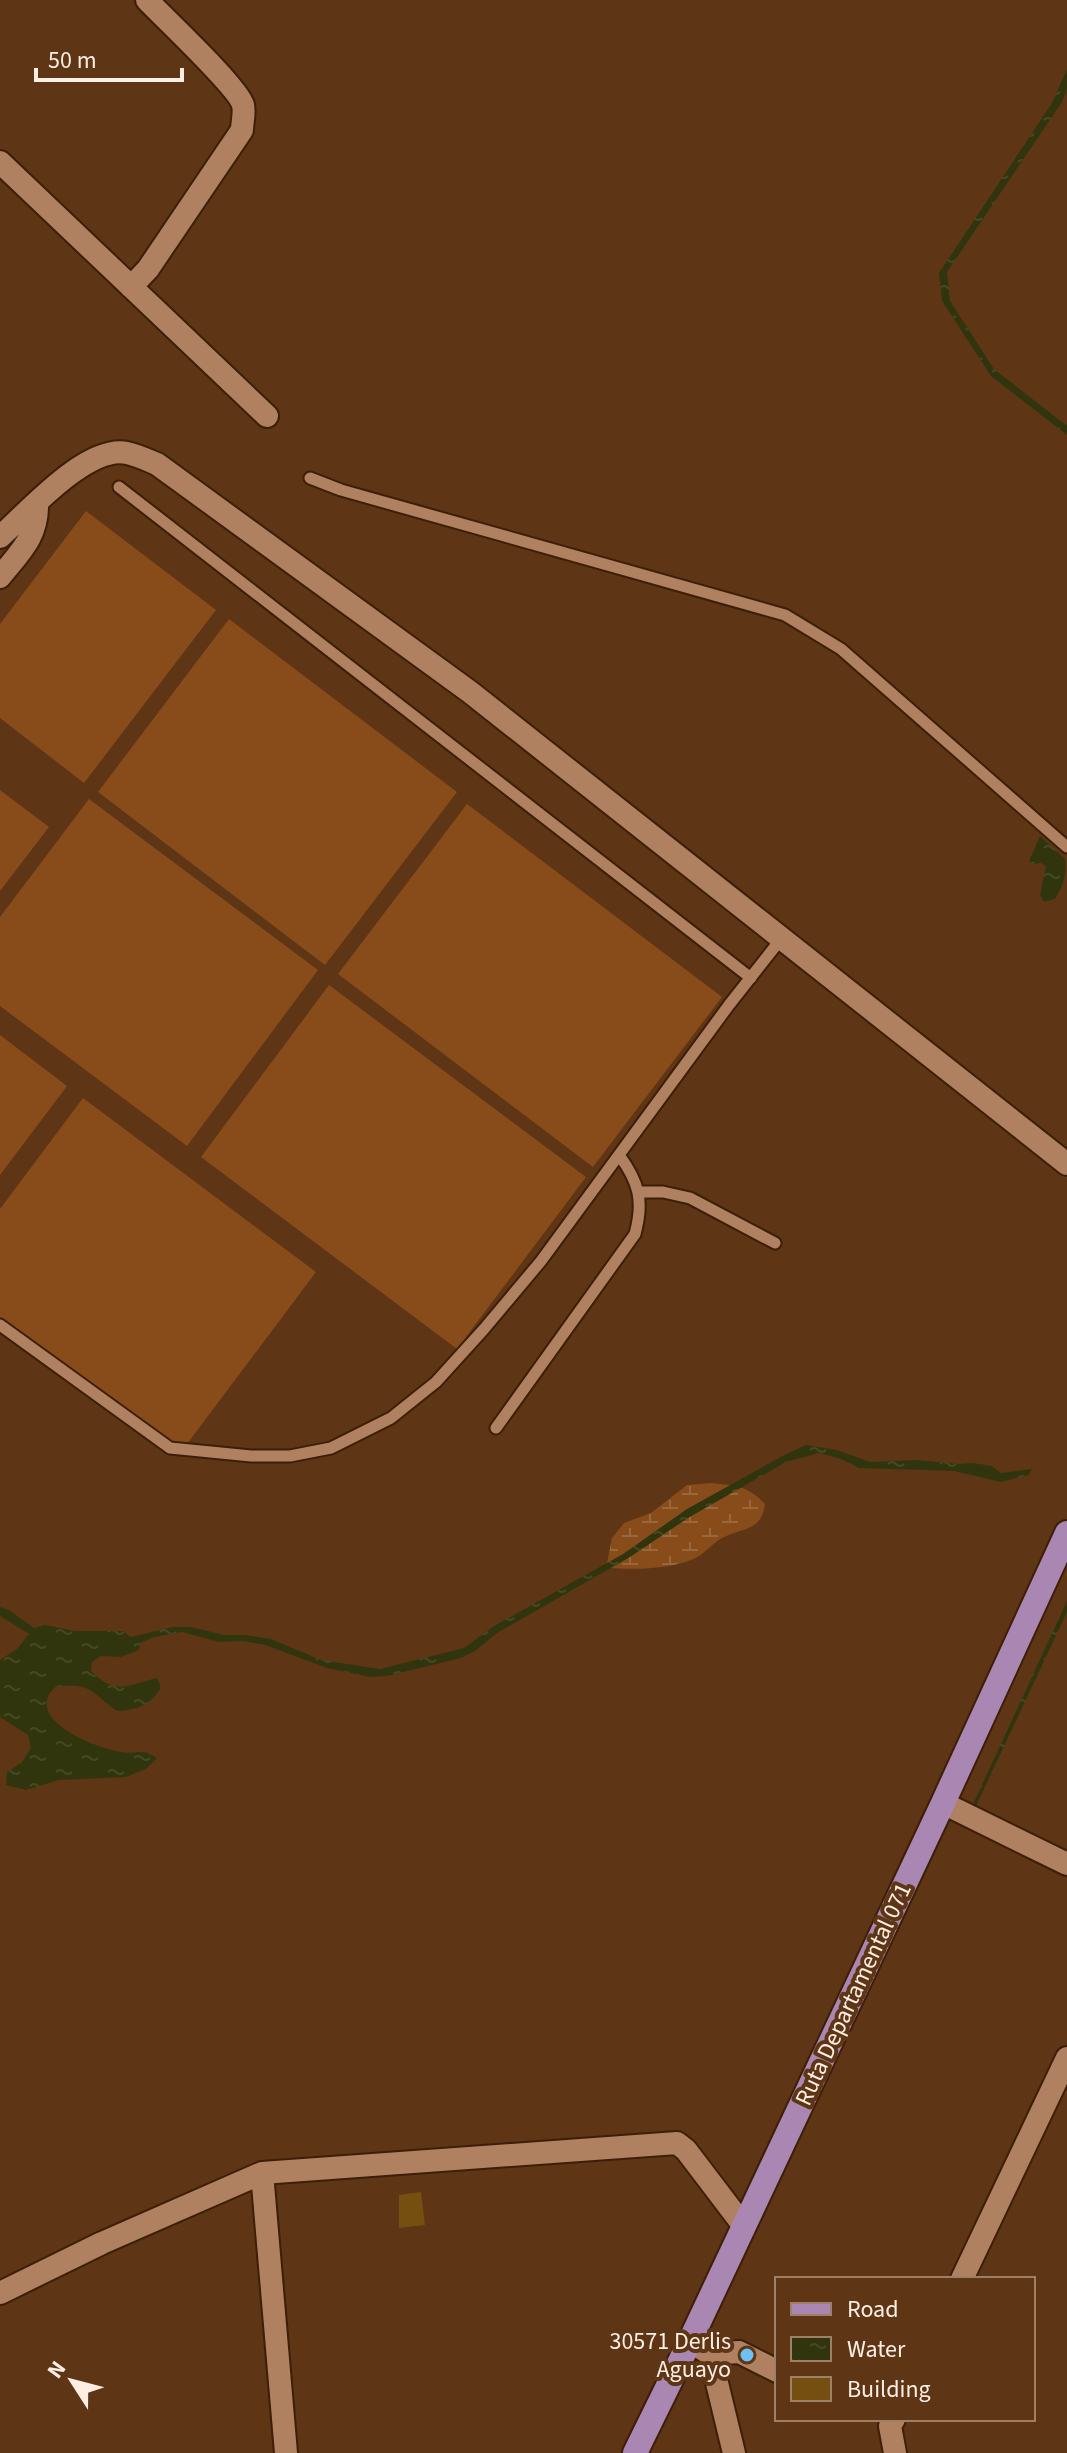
<svg xmlns="http://www.w3.org/2000/svg" width="1067" height="2453" font-family="'Source Sans 3',sans-serif">
  <style>
    .wetland { fill: url(#wetland-marsh) }
    .garden { fill: #884c1b }
    .water { fill: url(#water-ripples) }
    .building { fill: #744f10 }
    .lines { fill: none; stroke-linecap: round; stroke-linejoin: round }
    .service-casing { stroke: #3d1e06; stroke-width: 15 }
    .minor-casing { stroke: #3d1e06; stroke-width: 26 }
    .primary-casing { stroke: #3d1e06; stroke-width: 28 }
    .service { stroke: #b08161; stroke-width: 11 }
    .minor { stroke: #b08161; stroke-width: 22 }
    .primary { stroke: #aa87b3; stroke-width: 24 }
    .poi-dot { fill: #6dc2f3; stroke: #5e3515; stroke-width: 3 }
    .labels { text-anchor: middle; stroke-width: 8; stroke-linejoin: round; paint-order: stroke }
    .street-label { font-size: 24px; fill: #feeee4; stroke: #5e3515 }
    .poi-label { font-size: 24px; fill: #feeee4; stroke: #5e3515; text-anchor: end }
  </style>
  <defs>
    <pattern id="wetland-marsh" width="20" height="14" patternUnits="userSpaceOnUse" patternTransform="scale(2)"><rect width="20" height="14" fill="#884c1b"/><path d="M1 5h8M5 5V1M11 12h8M15 12V8" fill="none" stroke="#9a663c"/></pattern>
    <pattern id="water-ripples" width="26" height="14" patternUnits="userSpaceOnUse" patternTransform="scale(2)"><rect width="26" height="14" fill="#30350d"/><path d="M2 4q2-2 4 0t4 0M15 11q2-2 4 0t4 0" fill="none" stroke="#454924"/></pattern>
  </defs>
  <rect width="100%" height="100%" fill="#5e3515"/>
  <path class="wetland" d="M711,1483C736,1486 747,1485 765,1504C761,1531 745,1527 724,1537C715,1541 708,1550 699,1556C678,1569 635,1570 611,1568L607,1563L612,1538L624,1523L651,1513L687,1485Z"/>
  <path class="garden" d="M86,511L216,610L84,783L0,718V624Z
    M229,619L457,792L325,965L98,792Z
    M0,790L49,827L0,891Z
    M89,799L318,970L187,1146L0,1006V917Z
    M467,804L722,997L593,1167L338,974Z
    M329,985L586,1177L457,1349L201,1157Z
    M0,1035L67,1086L0,1175Z
    M83,1098L316,1272L178,1456L0,1323V1209Z"/>
  <path class="water" d="M1067,69V89L1062,102L947,272L950,301L994,369L1067,426V435L991,376L942,301L939,273L1052,103Z
    M1040,836L1065,859C1067,875 1063,886 1055,899L1044,902L1040,895L1046,867L1041,863L1033,864L1029,861Z
    M806,1445L837,1450L870,1462L916,1460L958,1464L973,1463L992,1466L1001,1473L1032,1469L1029,1475L1001,1482L954,1471L859,1468L841,1459L819,1453L786,1462L688,1518L630,1557L497,1633L475,1651L461,1658L387,1676L370,1677L327,1668L265,1645L243,1641L219,1642L182,1632L154,1637L140,1643L139,1650L121,1657L101,1656L92,1662L91,1671C116,1696 127,1685 157,1678L161,1687C152,1705 136,1710 117,1711C90,1692 92,1682 55,1687C53,1690 49,1693 48,1697C37,1726 101,1749 121,1752C138,1755 140,1747 157,1758L146,1769L126,1777L59,1780L26,1790L6,1785L7,1772L22,1762L31,1748L28,1735L0,1717V1660L17,1649L29,1634L0,1616V1607L9,1610L34,1628L45,1625L75,1631H123L131,1637L172,1627H191L224,1635H245L271,1639L321,1660L380,1669L464,1648L494,1626L623,1554L687,1509L786,1454Z
    M1067,1601V1612L976,1806L974,1802Z"/>
  <path class="building" d="M421,2192L425,2225L399,2228V2195Z"/>
  <g class="lines">
    <defs>
      <path id="service" d="M310,478L341,490L785,615L841,649L1067,847
        M119,487L751,978
        M639,1192H663L690,1198L775,1243
        M0,1325L170,1448L251,1456H290L331,1448L391,1418L436,1382L484,1329L541,1261L729,1005L781,939
        M496,1428L635,1234C644,1201 639,1182 619,1155"/>
      <path id="minor" d="M0,162L267,416
        M131,287L148,269L242,130C242,123 245,113 243,105C238,87 164,18 147,0
        M0,537C29,511 87,445 127,453C137,455 147,460 157,464L470,692L1067,1164
        M0,577C19,553 38,537 37,504
        M943,1803L1067,1864
        M262,2173L286,2453
        M962,2279L1067,2058
        M0,2293L102,2243L262,2173L677,2143L686,2150L743,2225
        M690,2341L710,2354L734,2453
        M710,2354L739,2352L777,2371
        M894,2419L890,2426L895,2453"/>
      <path id="primary" d="M635,2453L690,2341L943,1803L1067,1533"/>
    </defs>
    <use href="#service" class="service-casing"/>
    <use href="#minor" class="minor-casing"/>
    <use href="#primary" class="primary-casing"/>
    <use href="#service" class="service"/>
    <use href="#minor" class="minor"/>
    <use href="#primary" class="primary"/>
  </g>
  <circle class="poi-dot" cx="747" cy="2355" r="8"/>
  <g class="labels">
    <g class="street-label">
      <text transform="translate(853 1994) rotate(-65)" y="8">Ruta Departamental 071</text>
    </g>
    <g class="poi-label">
      <text x="731" y="2349">30571 Derlis<tspan x="731" dy="28">Aguayo</tspan></text>
    </g>
  </g>
  <rect x="775" y="2277" width="260" height="144" fill="#5e3515" stroke="#9e7f68" stroke-width="2"/>
  <rect x="791" y="2303" width="40" height="12" fill="#aa87b3" stroke="#9e7f68" stroke-width="2"/>
  <text x="847" y="2317" font-size="24" fill="#feeee4">Road</text>
  <rect x="791" y="2337" width="40" height="24" fill="url(#water-ripples)" stroke="#9e7f68" stroke-width="2"/>
  <text x="847" y="2357" font-size="24" fill="#feeee4">Water</text>
  <rect x="791" y="2377" width="40" height="24" fill="#744f10" stroke="#9e7f68" stroke-width="2"/>
  <text x="847" y="2397" font-size="24" fill="#feeee4">Building</text>
  <g transform="translate(72 2381) rotate(306)" stroke="#5e3515" stroke-width="6" paint-order="stroke">
  <path d="M0-6L14 30L0 20L-14 30Z" fill="#feeee4"/>
  <text y="-12" font-size="22" font-weight="bold" text-anchor="middle" fill="#feeee4">N</text>
  </g>
  <path d="M36 68v12h146v-12" fill="none" stroke="#feeee4" stroke-width="4"/>
  <text x="48" y="68" font-size="24" fill="#feeee4" stroke="#5e3515" stroke-width="6" paint-order="stroke">50 m</text>
</svg>
